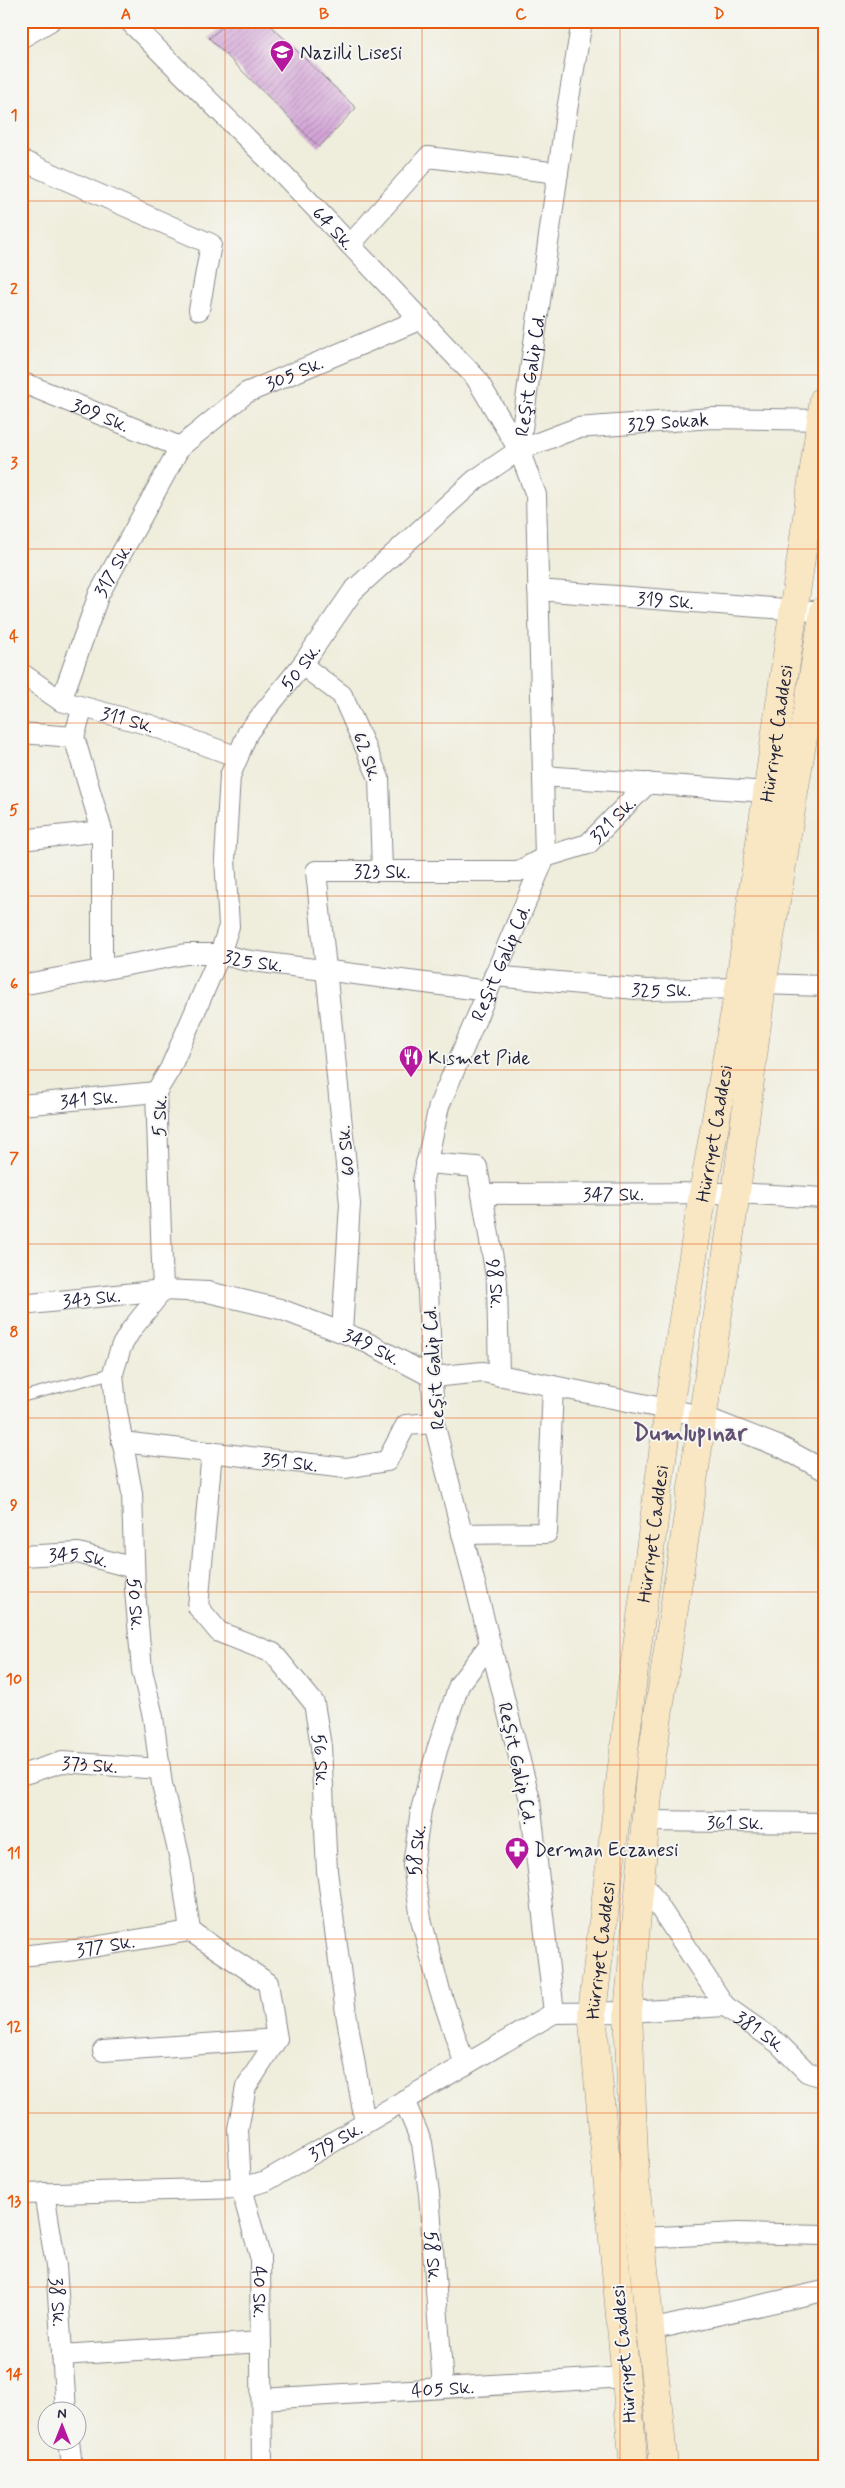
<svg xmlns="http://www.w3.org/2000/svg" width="845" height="2488" font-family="Mynerve,sans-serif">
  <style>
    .building { fill: url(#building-hatch) }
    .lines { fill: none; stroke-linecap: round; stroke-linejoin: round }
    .lane-casing { stroke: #88888b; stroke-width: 12 }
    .street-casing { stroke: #88888b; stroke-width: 22 }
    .secondary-casing { stroke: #88888b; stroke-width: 29 }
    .lane { stroke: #fff; stroke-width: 10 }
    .street { stroke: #fff; stroke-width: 20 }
    .secondary { stroke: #f9e7c3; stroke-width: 28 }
    .grid { fill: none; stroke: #e8590c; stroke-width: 1; stroke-opacity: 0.55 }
    .labels { text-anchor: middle; stroke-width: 4; stroke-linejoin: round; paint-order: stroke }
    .poi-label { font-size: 19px; fill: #22223b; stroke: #f6f6f2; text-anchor: start }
    .street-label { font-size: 19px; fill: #22223b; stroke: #f6f6f2 }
    .district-label { font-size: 24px; font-weight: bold; fill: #615072; stroke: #f6f6f2 }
    .neatline { fill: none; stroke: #e8590c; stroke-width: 2 }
    .grid-label { font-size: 16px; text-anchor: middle; font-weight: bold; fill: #e8590c }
  </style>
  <defs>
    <pattern id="building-hatch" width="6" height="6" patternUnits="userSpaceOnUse" patternTransform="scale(1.25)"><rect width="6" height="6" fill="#d5a6d8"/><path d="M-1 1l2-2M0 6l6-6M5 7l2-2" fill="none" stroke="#ac87b0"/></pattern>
  </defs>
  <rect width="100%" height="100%" fill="#f6f6f2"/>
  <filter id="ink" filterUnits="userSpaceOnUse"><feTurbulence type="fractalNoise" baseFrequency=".02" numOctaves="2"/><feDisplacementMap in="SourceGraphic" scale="10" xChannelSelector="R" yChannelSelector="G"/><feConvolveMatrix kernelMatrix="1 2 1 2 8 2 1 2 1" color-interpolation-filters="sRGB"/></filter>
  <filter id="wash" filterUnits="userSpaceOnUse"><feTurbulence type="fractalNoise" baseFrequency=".0096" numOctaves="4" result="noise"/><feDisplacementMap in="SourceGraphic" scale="20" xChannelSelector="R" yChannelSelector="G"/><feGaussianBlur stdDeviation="1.12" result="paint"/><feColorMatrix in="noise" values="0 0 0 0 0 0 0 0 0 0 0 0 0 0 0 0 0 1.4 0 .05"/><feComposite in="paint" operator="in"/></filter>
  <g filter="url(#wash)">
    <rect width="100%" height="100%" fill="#efeddb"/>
    <g id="blocks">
      <path class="building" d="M229,21H266L356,108L319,147L209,38Z"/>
    </g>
  </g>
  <g filter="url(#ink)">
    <use href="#blocks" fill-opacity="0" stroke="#88888b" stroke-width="1"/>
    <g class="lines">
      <defs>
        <path id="lane" d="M21,1397L113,1373"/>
        <g id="street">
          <path id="s1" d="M129,21L285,176L476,378L519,450"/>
          <path d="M21,38L50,21"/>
          <path d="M21,160L211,244L199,310"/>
          <path d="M350,245L428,157L558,173"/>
          <path id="s2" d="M21,382L180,447"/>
          <path id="s3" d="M538,590L824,612"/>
          <path d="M302,665L342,695L379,778L382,870"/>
          <path id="s4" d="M21,673L61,701L150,725L238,757"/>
          <path id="s5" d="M61,701L99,594L180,447L246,393L421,319"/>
          <path d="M21,733L74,737L83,707"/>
          <path d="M74,737L102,831V970"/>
          <path d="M543,776L767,792"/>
          <path d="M21,840L102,831"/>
          <path id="s6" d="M494,976L647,990L739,988L762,984L824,986"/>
          <path id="s7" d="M21,985L186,954H220L244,960L488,991"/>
          <path id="s8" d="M21,1105L156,1092"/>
          <path id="s9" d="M426,1163L477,1167L482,1194L736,1193L824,1198"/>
          <path id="s10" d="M482,1194L497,1282L499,1376"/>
          <path id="s11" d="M163,1290L156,1092L170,1069L220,954L229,926L225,859L230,776L248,732L302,665L353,591L475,480L519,450L577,428L712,418L824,420"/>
          <path id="s12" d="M163,1290L131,1330L121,1347L113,1373L116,1406L132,1493L135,1590L142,1670L153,1717L162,1784L180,1859L190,1931"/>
          <path id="s13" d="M21,1305L163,1290L208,1292L280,1309L362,1340L432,1377L483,1372L702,1416L783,1448L824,1470"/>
          <path id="s14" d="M342,1332L350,1204L316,871H519L545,857L588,844L648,783"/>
          <path id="s15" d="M122,1442L346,1468L387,1461L406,1425L434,1423"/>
          <path id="s16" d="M212,1452L198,1607L219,1632L273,1653L314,1703L321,1746L327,1871L346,2013L365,2123"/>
          <path d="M462,1534L547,1533L553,1386"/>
          <path id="s17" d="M21,1556L78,1553L134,1568"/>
          <path id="s18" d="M21,1775L62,1762L160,1769"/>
          <path id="s19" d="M646,1821L824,1823"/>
          <path d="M640,1878L725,2006"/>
          <path id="s20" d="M190,1931L268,1983L277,2039L246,2087L238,2129L241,2188L260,2256L262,2467"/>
          <path id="s21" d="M21,1956L75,1950L190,1931"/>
          <path id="s22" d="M554,2013L530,1800L434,1423L423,1180L439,1106L545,857L536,495L519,450L565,122L582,21"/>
          <path d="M103,2051L277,2039"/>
          <path id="s23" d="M465,2065L439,1988L421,1919L413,1865L421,1810L437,1750L459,1685L490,1644"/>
          <path id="s24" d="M404,2100L422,2143L429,2193L443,2387"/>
          <path id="s25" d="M44,2193L56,2266L66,2410"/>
          <path id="s26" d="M21,2194L241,2188L266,2181L554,2013L628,2012L725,2006L778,2043L807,2072L824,2078"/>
          <path d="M641,2238L738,2233L824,2235"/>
          <path d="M650,2330L824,2291"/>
          <path d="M62,2355L261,2342"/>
          <path id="s27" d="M262,2399L625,2377"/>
          <path d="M69,2440L72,2467"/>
        </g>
        <g id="secondary">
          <path id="s28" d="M634,2467L592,2012L633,1677L669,1408L703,1193L739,988L824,399"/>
          <path d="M664,2467L635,2180L628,2012L651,1763L736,1193L761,992L824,610"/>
        </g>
      </defs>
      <use href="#lane" class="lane-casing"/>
      <use href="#street" class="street-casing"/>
      <use href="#secondary" class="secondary-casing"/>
      <use href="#lane" class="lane"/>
      <use href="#street" class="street"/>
      <use href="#secondary" class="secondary"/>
    </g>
  </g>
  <path class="grid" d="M225,21V2467M422,21V2467M620,21V2467M21,201H824M21,375H824M21,549H824M21,723H824M21,896H824M21,1070H824M21,1244H824M21,1418H824M21,1592H824M21,1765H824M21,1939H824M21,2113H824M21,2287H824"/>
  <defs>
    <symbol id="school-pin" viewBox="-11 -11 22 30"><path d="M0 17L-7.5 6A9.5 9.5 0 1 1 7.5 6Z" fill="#b5179e" stroke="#f6f6f2"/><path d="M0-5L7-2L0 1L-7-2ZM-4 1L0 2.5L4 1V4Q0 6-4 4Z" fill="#fff"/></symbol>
    <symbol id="restaurant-pin" viewBox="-11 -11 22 30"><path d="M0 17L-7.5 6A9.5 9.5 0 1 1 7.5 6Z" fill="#b5179e" stroke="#f6f6f2"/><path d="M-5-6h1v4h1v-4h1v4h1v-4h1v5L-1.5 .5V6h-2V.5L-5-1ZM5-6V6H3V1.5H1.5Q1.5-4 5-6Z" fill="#fff"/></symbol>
    <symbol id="pharmacy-pin" viewBox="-11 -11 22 30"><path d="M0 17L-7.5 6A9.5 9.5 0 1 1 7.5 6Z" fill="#b5179e" stroke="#f6f6f2"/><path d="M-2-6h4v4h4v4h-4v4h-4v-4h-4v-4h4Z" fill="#fff"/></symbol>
  </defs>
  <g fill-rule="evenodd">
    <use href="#school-pin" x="268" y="38" width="28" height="38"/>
    <use href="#restaurant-pin" x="397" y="1043" width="28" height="38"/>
    <use href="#pharmacy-pin" x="503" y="1835" width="28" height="38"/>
  </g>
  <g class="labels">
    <g class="poi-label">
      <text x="300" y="59">Nazilli Lisesi</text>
      <text x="428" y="1064">Kısmet Pide</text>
      <text x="534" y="1856">Derman Eczanesi</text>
    </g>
    <g class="street-label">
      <text dy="7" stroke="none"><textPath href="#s1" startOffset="291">64 Sk.</textPath></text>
      <text dy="7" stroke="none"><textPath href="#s5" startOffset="419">305 Sk.</textPath></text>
      <text dy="7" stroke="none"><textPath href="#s22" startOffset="1679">Reşit Galip Cd.</textPath></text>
      <text dy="7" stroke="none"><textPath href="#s2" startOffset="86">309 Sk.</textPath></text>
      <text dy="7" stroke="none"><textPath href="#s11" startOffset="1125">329 Sokak</textPath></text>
      <text dy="7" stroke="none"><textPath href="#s5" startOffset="141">317 Sk.</textPath></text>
      <text dy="7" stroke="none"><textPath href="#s3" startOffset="128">319 Sk.</textPath></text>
      <text dy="7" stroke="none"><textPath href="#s11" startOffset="661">50 Sk.</textPath></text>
      <text dy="7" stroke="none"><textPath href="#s4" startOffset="118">311 Sk.</textPath></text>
      <text dy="7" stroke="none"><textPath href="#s28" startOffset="1749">Hürriyet Caddesi</textPath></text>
      <text transform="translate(368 756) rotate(70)" y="7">62 Sk.</text>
      <text dy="7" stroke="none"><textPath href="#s14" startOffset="775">321 Sk.</textPath></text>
      <text dy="7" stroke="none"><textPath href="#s14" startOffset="529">323 Sk.</textPath></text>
      <text dy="7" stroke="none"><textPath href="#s7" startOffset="236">325 Sk.</textPath></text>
      <text dy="7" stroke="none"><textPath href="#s22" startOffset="1078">Reşit Galip Cd.</textPath></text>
      <text dy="7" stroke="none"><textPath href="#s6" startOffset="168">325 Sk.</textPath></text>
      <text dy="7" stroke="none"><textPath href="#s8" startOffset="68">341 Sk.</textPath></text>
      <text transform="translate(159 1116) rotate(-88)" y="7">5 Sk.</text>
      <text dy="7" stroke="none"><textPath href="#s28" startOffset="1344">Hürriyet Caddesi</textPath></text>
      <text transform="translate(345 1151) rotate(-96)" y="7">60 Sk.</text>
      <text dy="7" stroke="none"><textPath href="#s9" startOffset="210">347 Sk.</textPath></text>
      <text dy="7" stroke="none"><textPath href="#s10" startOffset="91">98 Sk.</textPath></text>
      <text dy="7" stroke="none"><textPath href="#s13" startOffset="71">343 Sk.</textPath></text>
      <text dy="7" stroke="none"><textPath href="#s13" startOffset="361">349 Sk.</textPath></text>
      <text transform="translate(433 1368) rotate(-94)" y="7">Reşit Galip Cd.</text>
      <text dy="7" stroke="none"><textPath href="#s15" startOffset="169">351 Sk.</textPath></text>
      <text dy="7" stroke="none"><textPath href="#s28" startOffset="939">Hürriyet Caddesi</textPath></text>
      <text dy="7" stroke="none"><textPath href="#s17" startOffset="58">345 Sk.</textPath></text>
      <text dy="7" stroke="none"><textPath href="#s12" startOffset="331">50 Sk.</textPath></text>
      <text dy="7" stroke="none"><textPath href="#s16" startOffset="368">56 Sk.</textPath></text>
      <text transform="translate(518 1763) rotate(78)" y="7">Reşit Galip Cd.</text>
      <text dy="7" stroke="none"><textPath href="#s18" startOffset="71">373 Sk.</textPath></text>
      <text dy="7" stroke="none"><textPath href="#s19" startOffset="89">361 Sk.</textPath></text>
      <text dy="7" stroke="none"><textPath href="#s23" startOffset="222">58 Sk.</textPath></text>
      <text dy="7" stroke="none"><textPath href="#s21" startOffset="85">377 Sk.</textPath></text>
      <text dy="7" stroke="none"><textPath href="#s28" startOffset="519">Hürriyet Caddesi</textPath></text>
      <text dy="7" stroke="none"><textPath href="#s26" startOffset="794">381 Sk.</textPath></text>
      <text dy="7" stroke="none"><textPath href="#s26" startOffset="326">379 Sk.</textPath></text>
      <text dy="7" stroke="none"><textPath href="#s24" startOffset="161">58 Sk.</textPath></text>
      <text dy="7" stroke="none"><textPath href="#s20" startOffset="416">40 Sk.</textPath></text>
      <text dy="7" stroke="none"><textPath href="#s25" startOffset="110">38 Sk.</textPath></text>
      <text transform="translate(623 2354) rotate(-95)" y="7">Hürriyet Caddesi</text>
      <text dy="7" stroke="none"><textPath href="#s27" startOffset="181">405 Sk.</textPath></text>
    </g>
    <g class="district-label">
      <text x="690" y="1440">Dumlupınar</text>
    </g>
  </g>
  <rect width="845" height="2488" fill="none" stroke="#f6f6f2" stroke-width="55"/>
  <g transform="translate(62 2426)"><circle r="24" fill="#f6f6f2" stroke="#a1a1a9"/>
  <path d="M0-4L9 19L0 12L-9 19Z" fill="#b5179e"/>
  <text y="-8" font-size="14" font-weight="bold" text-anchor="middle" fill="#22223b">N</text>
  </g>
  <rect x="28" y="28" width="790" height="2432" class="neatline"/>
  <g class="grid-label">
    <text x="126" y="19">A</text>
    <text x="324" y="19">B</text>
    <text x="521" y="19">C</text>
    <text x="719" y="19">D</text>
    <text x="14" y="120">1</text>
    <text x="14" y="294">2</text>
    <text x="14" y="468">3</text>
    <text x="14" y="641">4</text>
    <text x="14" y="815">5</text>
    <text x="14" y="989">6</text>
    <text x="14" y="1163">7</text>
    <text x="14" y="1337">8</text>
    <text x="14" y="1510">9</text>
    <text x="14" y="1684">10</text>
    <text x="14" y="1858">11</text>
    <text x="14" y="2032">12</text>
    <text x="14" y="2206">13</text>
    <text x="14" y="2379">14</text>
  </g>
</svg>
